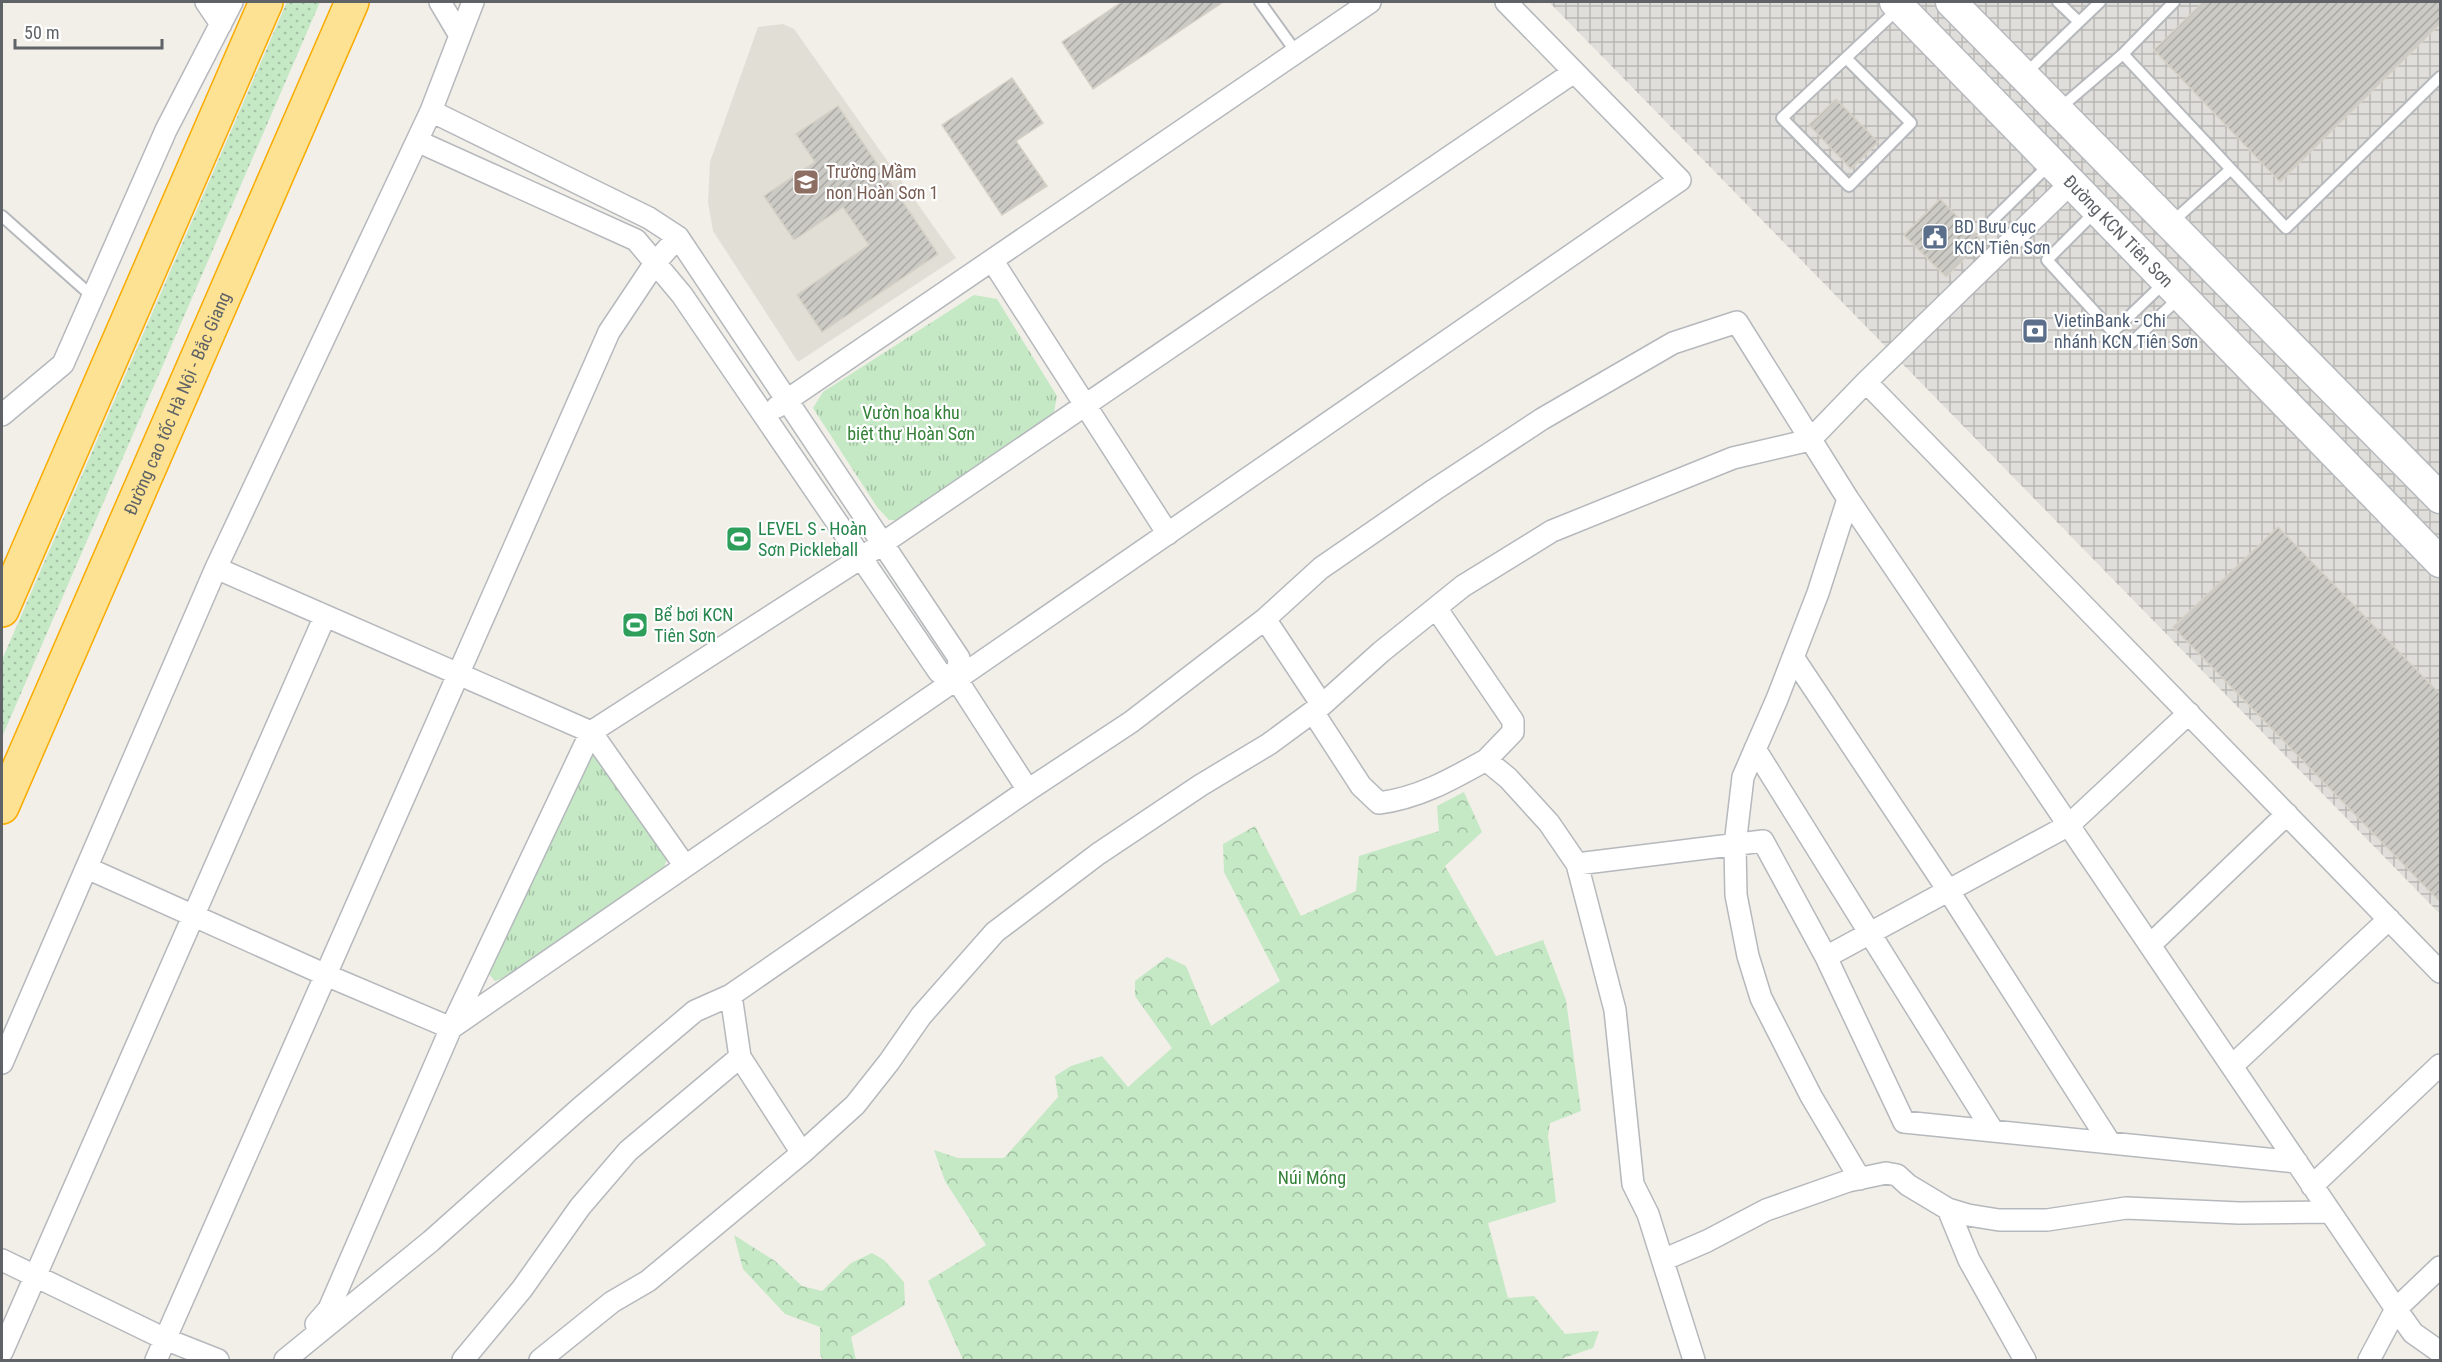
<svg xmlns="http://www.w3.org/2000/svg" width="2442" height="1362" font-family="'Roboto Condensed',sans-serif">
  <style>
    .industrial { fill: url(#industrial-grid) }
    .education { fill: #e1ded6 }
    .grass { fill: url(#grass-dots) }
    .forest { fill: url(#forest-crowns) }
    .park { fill: url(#park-tufts) }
    .building { fill: url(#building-hatch); stroke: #d6d1c6; stroke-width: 1.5 }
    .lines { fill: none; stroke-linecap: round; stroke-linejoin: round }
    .lane-casing { stroke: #b5b8bc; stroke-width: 14 }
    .street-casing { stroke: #b5b8bc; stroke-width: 24 }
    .secondary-casing { stroke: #b6babf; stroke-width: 33 }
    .highway-casing { stroke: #f9ab00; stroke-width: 36 }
    .lane { stroke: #fff; stroke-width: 10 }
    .street { stroke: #fff; stroke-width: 21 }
    .secondary { stroke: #fff; stroke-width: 30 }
    .highway { stroke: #fde293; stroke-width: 33 }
    .labels { text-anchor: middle; stroke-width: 4.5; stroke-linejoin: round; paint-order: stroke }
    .education-label { font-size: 18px; fill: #785e54; stroke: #fff; text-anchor: start }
    .service-label { font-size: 18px; fill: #4e5e75; stroke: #fff; text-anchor: start }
    .street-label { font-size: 18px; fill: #5f6368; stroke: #fff }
    .park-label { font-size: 18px; fill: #348238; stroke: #fff }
    .leisure-label { font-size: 18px; fill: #27864d; stroke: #fff; text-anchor: start }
  </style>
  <defs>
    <pattern id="industrial-grid" width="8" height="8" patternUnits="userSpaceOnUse" patternTransform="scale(1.5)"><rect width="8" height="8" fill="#e0deda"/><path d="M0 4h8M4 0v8" fill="none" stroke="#b9b8b5"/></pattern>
    <pattern id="grass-dots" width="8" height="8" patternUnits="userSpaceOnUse" patternTransform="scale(1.5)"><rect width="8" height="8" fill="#c5e8c5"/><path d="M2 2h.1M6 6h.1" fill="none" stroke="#a3c0a4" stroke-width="1.8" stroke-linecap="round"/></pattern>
    <pattern id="forest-crowns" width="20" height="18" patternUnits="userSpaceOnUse" patternTransform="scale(1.5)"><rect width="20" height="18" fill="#c5e8c5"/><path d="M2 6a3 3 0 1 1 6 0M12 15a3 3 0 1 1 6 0" fill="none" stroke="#a3c0a4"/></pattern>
    <pattern id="park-tufts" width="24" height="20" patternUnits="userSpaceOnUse" patternTransform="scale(1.5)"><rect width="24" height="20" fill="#c5e8c5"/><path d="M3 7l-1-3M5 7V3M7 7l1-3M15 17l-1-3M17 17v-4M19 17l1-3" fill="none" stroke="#a3c0a4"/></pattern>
    <pattern id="building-hatch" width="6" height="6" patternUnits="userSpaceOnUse" patternTransform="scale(1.5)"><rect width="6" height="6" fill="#cccac5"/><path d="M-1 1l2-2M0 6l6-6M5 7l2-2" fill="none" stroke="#a9a8a4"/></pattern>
  </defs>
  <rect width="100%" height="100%" fill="#f1efe8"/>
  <path class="industrial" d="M1549,2H2440V914Z"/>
  <path class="education" d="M783,24L794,29L956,258L798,362L713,231L708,202L710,162L758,27Z"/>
  <path class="grass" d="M287,2H320L2,737V660Z"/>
  <path class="forest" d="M1464,792L1482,832L1445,866L1496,956L1543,940L1566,1000L1581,1111L1550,1123L1548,1136L1556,1202L1488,1223L1508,1298L1534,1296L1565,1334L1599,1331L1593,1348L1558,1360H963L928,1281L986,1245L945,1181L934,1150L958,1158H1004L1058,1097L1055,1076L1071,1066L1102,1056L1128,1087L1172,1048L1135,996V981L1167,957L1186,966L1211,1026L1280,981L1224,872L1223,844L1255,826L1301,916L1356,891L1359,856L1439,831L1437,806Z
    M734,1235L775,1261L802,1286L822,1291L851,1263L872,1253L884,1260L904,1282L905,1305L851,1337L856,1360H823L820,1354V1327L785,1314L743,1269Z"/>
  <path class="park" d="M974,295L997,299L1057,396L1054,412L1047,420L902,520H889L877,507L813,408L823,392Z
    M594,756L602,758L667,858L664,868L653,878L506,977L495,981L489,974L490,961L585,758Z"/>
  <path class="building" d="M1122,2H1223L1093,89L1062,42Z
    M2203,2H2440V24L2280,182L2154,50Z
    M1012,78L1043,123L1016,141L1047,186L1002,215L942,125Z
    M1836,99L1878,142L1851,169L1809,125Z
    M838,106L938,254L822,332L797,295L869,245L843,207L794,240L764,196L815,162L796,134Z
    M1940,199L1982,241L1946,277L1904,235Z
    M2278,527L2440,694V902L2173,627Z"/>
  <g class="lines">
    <defs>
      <path id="lane" d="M1260,2L1296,52
        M2058,2L2079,22L2100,2
        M2123,54L2286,228L2440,77
        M1846,58L1911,123L1849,186L1782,118L1898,9
        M2025,74L2079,22
        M2060,108L2123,54L2174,2
        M2095,212L2047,260L2113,332L2164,283
        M2,216L93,297
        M1992,221L2049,165
        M2171,223L2231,169
        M2132,342L2180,297"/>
      <path id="street" d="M206,2L221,24
        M440,2L459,34
        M431,111L649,218L678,237L959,658L957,680
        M417,141L636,240L682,295L939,672L957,680L1028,790
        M992,260L1168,534
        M1866,382L2440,972
        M777,407L1370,2
        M2,415L63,364L166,130L232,2
        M1848,499L1818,593L1777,699L1743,777L1735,845L1736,895L1748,956L1761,998L1811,1096L1860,1179
        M216,568L591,732L685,866
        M1436,608L1513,721V732L1486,760
        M1265,619L1322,705
        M1793,657L1948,890L2110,1143
        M1313,712L1361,786L1379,803C1419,798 1452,779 1486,760L1508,778L1549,823L1577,864L1615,1010L1633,1184L1648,1214L1694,1360
        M1755,749L1993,1131
        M1577,864L1763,841L1826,957L1904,1122L2297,1162
        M87,868L326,975L451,1028L1680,180L1506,2
        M2150,945L2287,814
        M1826,957L2069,825L2189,713
        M740,1057L802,1153
        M2,1063L216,568L431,111L473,2
        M2232,1066L2389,919
        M2312,1186L2440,1065
        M1948,1209L1969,1260L2025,1360
        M2,1260L165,1339L218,1360
        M1663,1260L1707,1241L1766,1210L1848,1181L1886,1173L1897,1175L1908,1185L1948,1209L1968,1215L1999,1220H2047L2126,1208L2239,1213L2329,1212
        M2440,1267L2396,1309L2413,1333L2440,1352
        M316,1324L329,1309L451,1028L591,732L861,558L1574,72
        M2,1352L325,616
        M156,1360L609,332L655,263L678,237
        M285,1360L431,1241L579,1109L695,1011L731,995L1028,790L1131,722L1265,619L1321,568L1434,490L1542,419L1673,343L1737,322L1848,499L2396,1309L2369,1360
        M463,1360L522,1289L580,1207L628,1151L740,1057L731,995
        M540,1360L612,1302L648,1281L802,1153L855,1105L889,1062L921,1016L995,932L1098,854L1201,785L1269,744L1322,705L1381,652L1463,586L1552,531L1733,458L1810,440L1866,382L2071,183"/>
      <g id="secondary">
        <path id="s1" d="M1895,2L2440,562"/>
        <path d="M1951,2L2440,498"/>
      </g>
      <g id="highway">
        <path d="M2,610L266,2"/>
        <path id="s2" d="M2,807L352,2"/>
      </g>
    </defs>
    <use href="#lane" class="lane-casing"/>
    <use href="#street" class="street-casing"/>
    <use href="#secondary" class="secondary-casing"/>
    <use href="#highway" class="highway-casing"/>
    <use href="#lane" class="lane"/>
    <use href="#street" class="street"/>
    <use href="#secondary" class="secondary"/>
    <use href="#highway" class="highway"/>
  </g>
  <defs>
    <symbol id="school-square" viewBox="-11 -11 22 22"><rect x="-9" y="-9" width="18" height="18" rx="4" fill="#8d6e63" stroke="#fff"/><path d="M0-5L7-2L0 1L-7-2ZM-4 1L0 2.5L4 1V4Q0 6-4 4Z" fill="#fff"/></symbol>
    <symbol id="civic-square" viewBox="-11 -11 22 22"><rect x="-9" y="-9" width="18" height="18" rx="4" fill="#5c6f8a" stroke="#fff"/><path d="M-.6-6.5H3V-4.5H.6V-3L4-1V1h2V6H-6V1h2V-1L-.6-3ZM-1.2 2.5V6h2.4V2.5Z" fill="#fff"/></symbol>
    <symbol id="bank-square" viewBox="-11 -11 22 22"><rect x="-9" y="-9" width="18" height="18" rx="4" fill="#5c6f8a" stroke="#fff"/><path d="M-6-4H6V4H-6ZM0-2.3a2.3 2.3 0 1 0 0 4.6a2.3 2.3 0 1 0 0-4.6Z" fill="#fff"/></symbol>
    <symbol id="stadium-square" viewBox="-11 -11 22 22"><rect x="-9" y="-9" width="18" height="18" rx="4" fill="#2e9e5b" stroke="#fff"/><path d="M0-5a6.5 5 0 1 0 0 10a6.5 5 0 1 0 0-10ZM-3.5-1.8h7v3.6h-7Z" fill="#fff"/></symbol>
  </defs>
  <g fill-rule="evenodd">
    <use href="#school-square" x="791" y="167" width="30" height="30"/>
    <use href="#civic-square" x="1920" y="222" width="30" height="30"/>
    <use href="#bank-square" x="2020" y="316" width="30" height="30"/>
    <use href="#stadium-square" x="724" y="524" width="30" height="30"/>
    <use href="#stadium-square" x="620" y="610" width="30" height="30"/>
  </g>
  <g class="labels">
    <g class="education-label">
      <text x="826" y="178">Trường Mầm<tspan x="826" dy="21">non Hoàn Sơn 1</tspan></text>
    </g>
    <g class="service-label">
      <text x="1954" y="233">BD Bưu cục<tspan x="1954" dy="21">KCN Tiên Sơn</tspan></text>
      <text x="2054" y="327">VietinBank - Chi<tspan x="2054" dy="21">nhánh KCN Tiên Sơn</tspan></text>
    </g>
    <g class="street-label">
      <text dy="6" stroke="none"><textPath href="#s1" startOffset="320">Đường KCN Tiên Sơn</textPath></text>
      <text dy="6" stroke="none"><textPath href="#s2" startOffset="440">Đường cao tốc Hà Nội - Bắc Giang</textPath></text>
    </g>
    <g class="park-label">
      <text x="911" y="419">Vườn hoa khu<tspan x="911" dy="21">biệt thự Hoàn Sơn</tspan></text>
      <text x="1312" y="1184">Núi Móng</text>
    </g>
    <g class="leisure-label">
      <text x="758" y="535">LEVEL S - Hoàn<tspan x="758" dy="21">Sơn Pickleball</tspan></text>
      <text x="654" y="621">Bể bơi KCN<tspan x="654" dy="21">Tiên Sơn</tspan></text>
    </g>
  </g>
  <rect width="2442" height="1362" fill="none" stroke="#5f6368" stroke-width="6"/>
  <path d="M15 39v9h147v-9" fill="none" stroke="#5f6368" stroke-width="3"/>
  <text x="24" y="39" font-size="18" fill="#5f6368" stroke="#ffffff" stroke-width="4.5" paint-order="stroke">50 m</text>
</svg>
